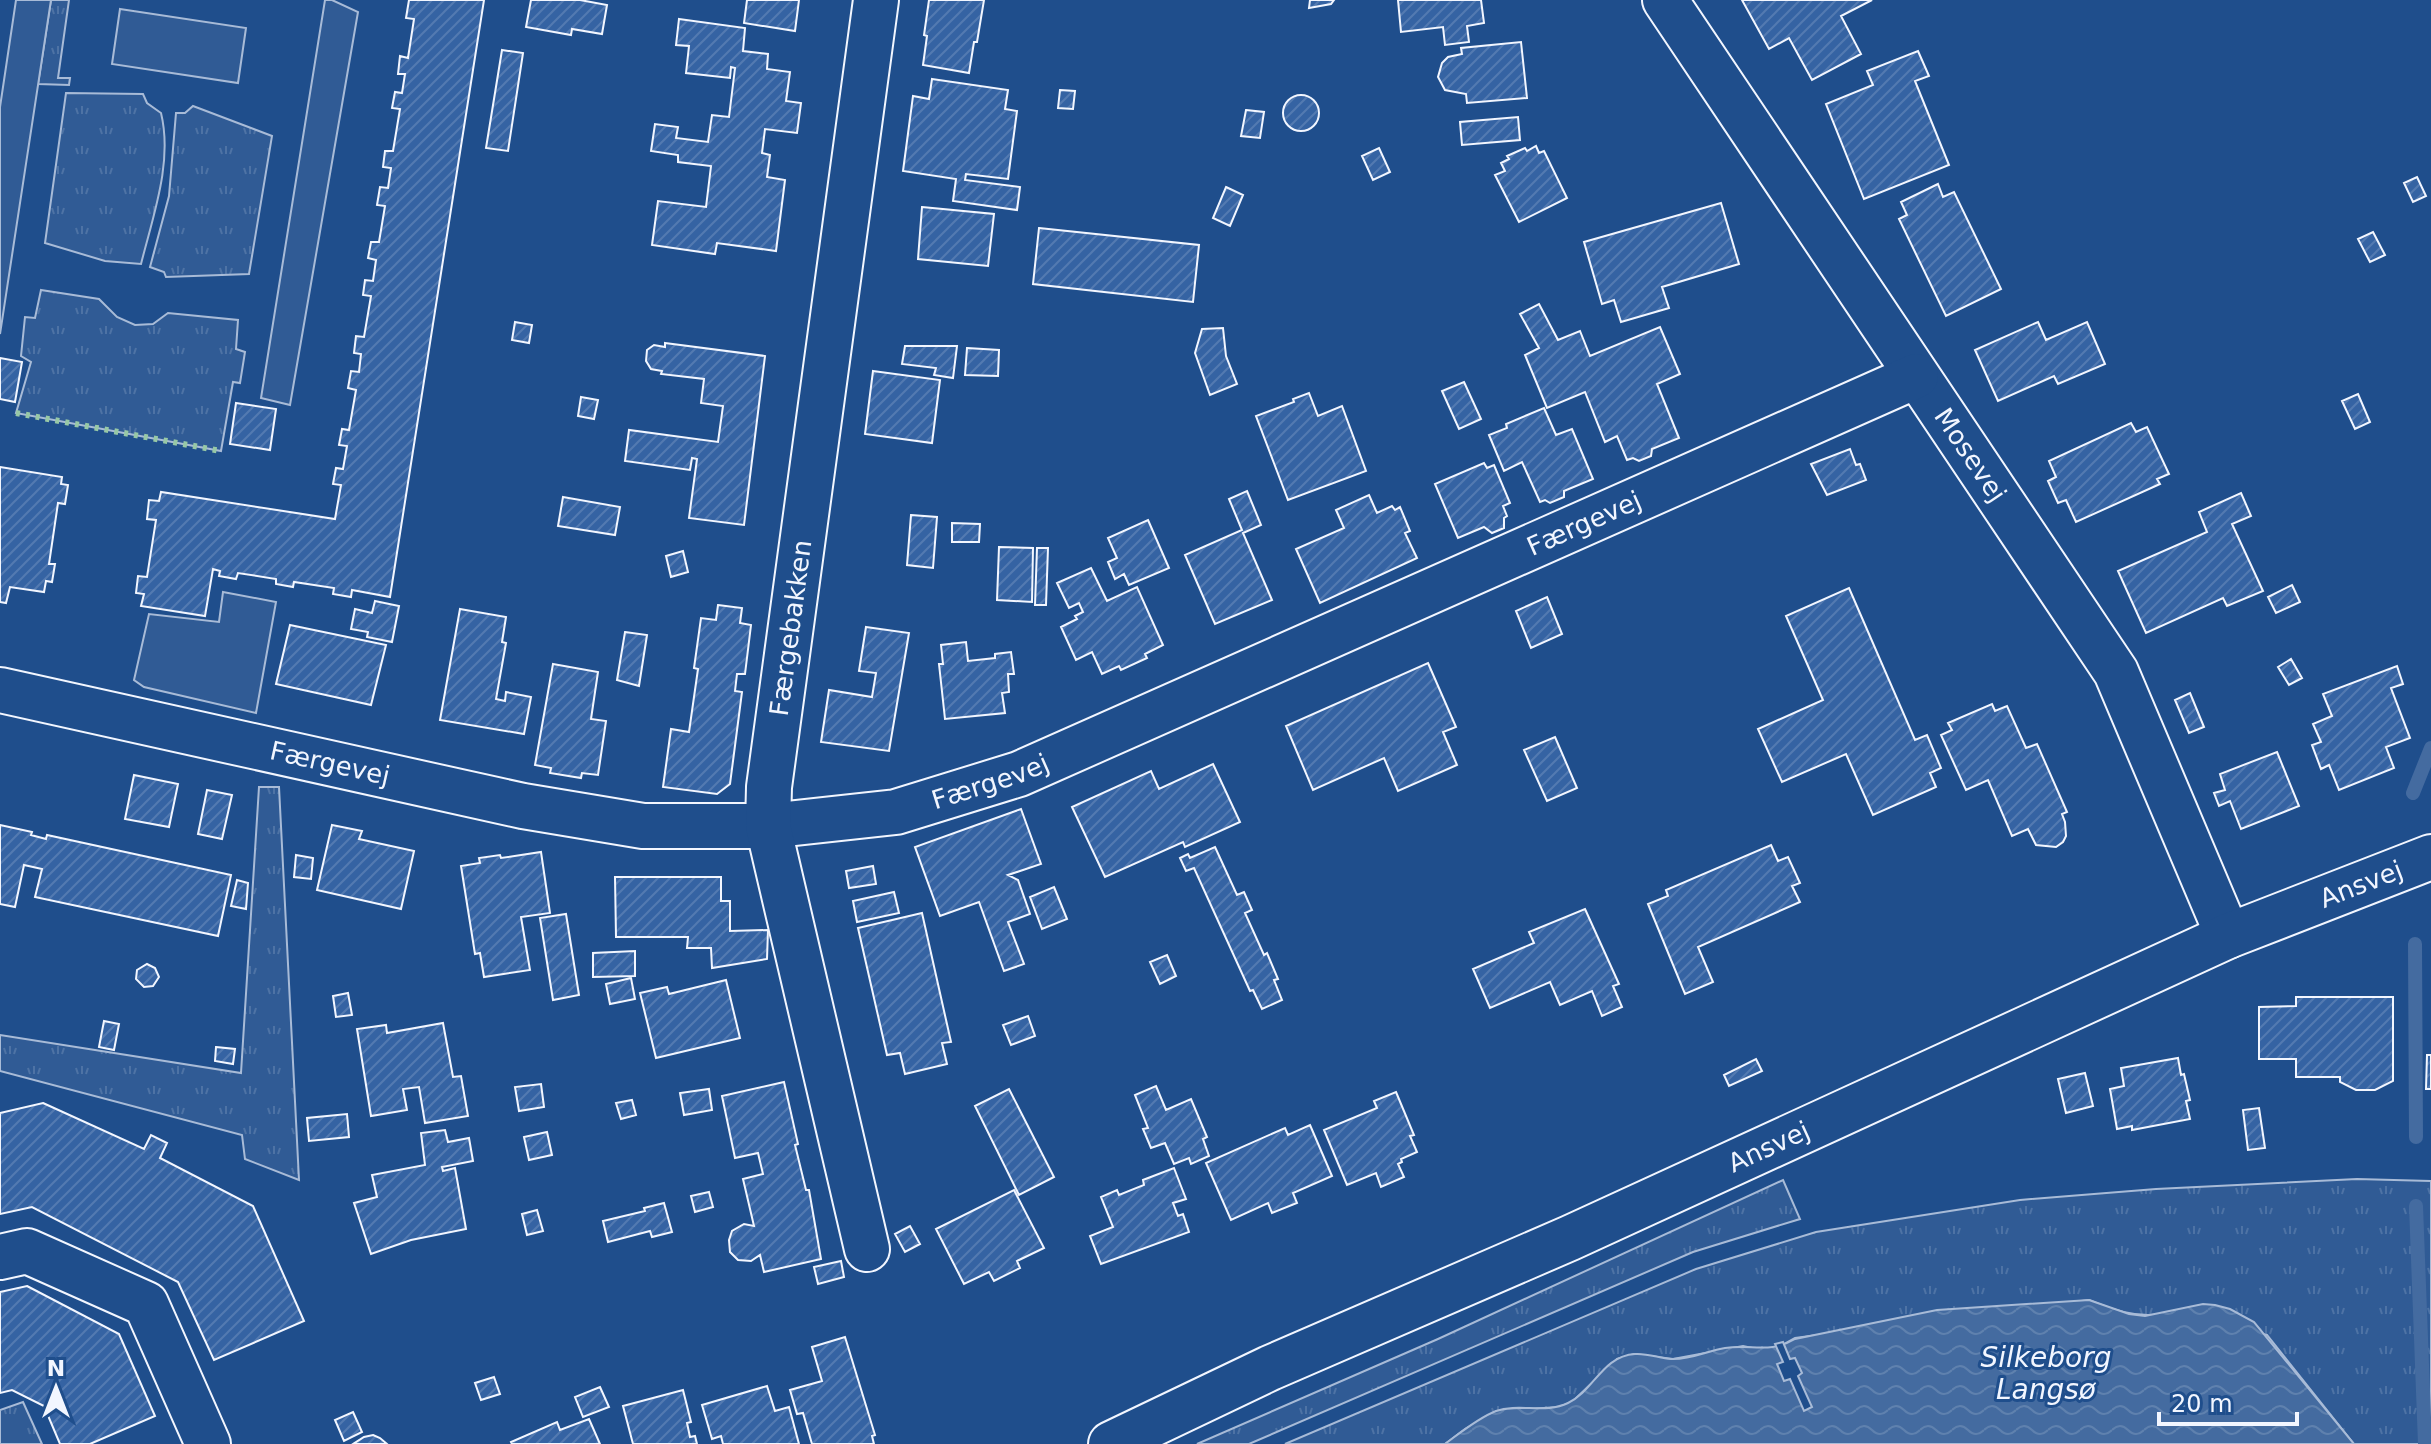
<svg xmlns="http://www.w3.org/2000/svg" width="2431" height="1444" font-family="'DejaVu Sans',sans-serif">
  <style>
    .grass { fill: url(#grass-tufts); stroke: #a8bbd7; stroke-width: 2 }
    .pitch { fill: #305b95; stroke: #a8bbd7; stroke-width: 2 }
    .water { fill: url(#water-waves); stroke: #a8bbd7; stroke-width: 2 }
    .pier { fill: #1f4e8c; stroke: #a8bbd7; stroke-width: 2 }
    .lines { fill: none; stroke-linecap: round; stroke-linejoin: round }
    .stream { stroke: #446ba0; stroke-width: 14 }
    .building { fill: url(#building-hatch); stroke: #f2f6ff; stroke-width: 2 }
    .minor-casing { stroke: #f2f6ff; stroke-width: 48 }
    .minor { stroke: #1f4e8c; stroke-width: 44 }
    .hedge { stroke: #97c8a6; stroke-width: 6; stroke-dasharray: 4 6; stroke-linecap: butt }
    .labels { text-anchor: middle; stroke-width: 6; stroke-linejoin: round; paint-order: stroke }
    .street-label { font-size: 26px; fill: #f2f6ff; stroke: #1f4e8c }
    .water-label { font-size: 28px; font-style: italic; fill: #f2f6ff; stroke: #1f4e8c }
  </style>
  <defs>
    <pattern id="grass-tufts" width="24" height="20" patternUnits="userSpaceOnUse" patternTransform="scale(2)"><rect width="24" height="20" fill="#305b95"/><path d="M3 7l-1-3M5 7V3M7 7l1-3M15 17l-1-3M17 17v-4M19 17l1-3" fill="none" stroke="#4e73a5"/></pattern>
    <pattern id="water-waves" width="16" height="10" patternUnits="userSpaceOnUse" patternTransform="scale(2)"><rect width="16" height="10" fill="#446ba0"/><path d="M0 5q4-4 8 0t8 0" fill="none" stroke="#5f81ae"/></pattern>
    <pattern id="building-hatch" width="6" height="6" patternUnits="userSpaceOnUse" patternTransform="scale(2)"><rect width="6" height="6" fill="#3563a3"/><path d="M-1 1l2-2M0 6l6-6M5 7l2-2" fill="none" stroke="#537ab1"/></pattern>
  </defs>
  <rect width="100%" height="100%" fill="#1f4e8c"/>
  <path class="grass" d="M51,0H69L58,78H70L69,85L38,84Z
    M66,93L143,94L147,103L161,113C173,162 153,216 141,264L105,261L45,243Z
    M193,106L272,136L249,274L166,277L164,272L150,267L169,196L176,113H185Z
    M41,290L99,299L117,317L135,325L153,324L168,313L238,320L236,349L245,352L240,383L233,382L221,451L16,413L31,362L21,356L25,317L35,318Z
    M259,787H279L299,1180L245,1159L242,1135L0,1071V1035L241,1073Z
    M2357,1179L2431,1181V1444H2354L2267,1335L2161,1314C2136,1318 2113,1310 2089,1300L1795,1338L1777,1348L1757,1349L1743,1346L1673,1359L1634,1354L1617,1359L1572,1402L1559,1407L1497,1411L1465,1429L1445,1444H1285L1696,1269L1816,1232L2020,1200L2156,1189Z
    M1783,1180L1800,1219L1693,1252L1249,1444H1197L1438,1339Z
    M23,1402L42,1444H0V1410Z"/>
  <path class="pitch" d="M16,0H51L0,334V107Z
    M325,0H332L358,12L290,405L261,398Z
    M120,9L246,28L238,83L112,64Z
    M223,592L276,602L256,713L144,687L134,680L149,614L219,622Z"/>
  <path class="water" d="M2089,1300L2129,1314L2145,1316L2203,1304L2215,1305L2230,1309L2254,1322L2354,1444H1445C1460,1433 1478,1418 1496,1411C1519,1403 1546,1414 1568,1403C1594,1391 1602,1356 1635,1354C1647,1353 1659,1358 1671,1359C1690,1360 1707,1351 1725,1348C1752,1344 1770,1354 1795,1339L1937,1310Z"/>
  <path class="pier" d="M1783,1342L1790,1359L1795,1358L1802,1373L1798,1376L1812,1407L1804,1411L1790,1379L1784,1381L1777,1364L1783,1362L1775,1344Z"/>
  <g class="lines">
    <path class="stream" d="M2413,793L2431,748
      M2415,944L2416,1137
      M2416,1206L2425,1444"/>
  </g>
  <path class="building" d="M409,0H484L390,597L352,590L351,597L333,594L334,588L294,582L293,587L276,584V579L238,573L236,579L219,576L220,571L213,569L205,616L141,606L144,594L136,593L138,576L147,577L156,520L147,519L149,500L159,501L161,492L335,519L341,485L333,484L336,468L343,469L347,446L339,445L342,429L349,430L356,390L348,388L351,371L359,372L361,354L354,353L356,336L364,337L371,296L363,295L365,280L373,281L376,260L368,258L371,242H379L385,206L377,205L380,187L388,188L391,168L383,167L385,151H393L400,109L392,108L395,92L402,93L405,74H398L400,56L408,58L414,19L406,18Z
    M531,0H580L607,5L602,34L572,29L571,35L526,27Z
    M747,0H799L795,31L744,23Z
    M929,0H984L977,42H974L969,73L923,65L927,36L924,35Z
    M1310,0H1334L1331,4L1309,8Z
    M1398,0H1481L1484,23L1467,26L1469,42L1445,45L1443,27L1401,32Z
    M1742,0H1872L1841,16L1861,54L1812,80L1789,38L1769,49Z
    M679,19L745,28L743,51L768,54L767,69L790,72L786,101L801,103L797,133L765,129L762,153L770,155L767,177L785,180L776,251L717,243L715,254L652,245L658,201L706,207L711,166L678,162V155L651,151L655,124L678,127L676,138L708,142L712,115L729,117L735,68L731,67L730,78L686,73L689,46L676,45Z
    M1521,42L1527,98L1467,103L1466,94L1445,90L1438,77L1442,63L1448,57L1462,54L1461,48Z
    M502,50L523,53L508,151L486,148Z
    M1918,51L1929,76L1915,81L1949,165L1864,199L1826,104L1873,85L1867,71Z
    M932,79L1008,90L1005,109L1017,111L1008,179L966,174L965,180L1020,187L1017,210L953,201L956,179L903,171L913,96L929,99Z
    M1060,90L1075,91L1073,109L1058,108Z
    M1283 113a18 18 0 1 1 36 0a18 18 0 1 1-36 0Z
    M1246,110L1264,112L1260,138L1241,136Z
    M1518,117L1520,140L1462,145L1460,122Z
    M1536,146L1539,153L1544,151L1567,198L1519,222L1495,175L1505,171L1501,163L1509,159L1507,156L1525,148L1527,151Z
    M1379,148L1390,172L1373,180L1362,156Z
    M2417,177L2426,196L2413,202L2404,183Z
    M1938,184L1943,197L1954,192L2001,289L1946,316L1899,219L1907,215L1901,202Z
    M1226,187L1243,195L1230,226L1213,218Z
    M1721,203L1739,264L1662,287L1669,308L1621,322L1614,300L1602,304L1584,242Z
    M922,207L994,214L988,266L918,259Z
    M1039,228L1199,245L1193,302L1033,284Z
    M2373,232L2385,255L2370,262L2358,239Z
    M1539,304L1558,340L1580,331L1590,356L1660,327L1680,374L1657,384L1679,438L1652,449L1651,456L1639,461L1633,458L1627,460L1617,436L1605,442L1585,392L1547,408L1525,355L1539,348L1520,314Z
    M515,322L532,325L529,343L512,340Z
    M2038,322L2046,340L2087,322L2105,364L2058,384L2054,376L1998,401L1975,350Z
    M1223,328L1226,356L1237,384L1210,395L1195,353L1202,329Z
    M665,343L765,356L744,525L689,518L697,459L692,458L690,470L625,461L629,430L718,442L723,406L701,403L704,379L661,374L662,371L651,369L646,361L647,350L654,345L665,347Z
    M905,346H957L953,378L934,375L936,368L902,364Z
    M967,348L999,350L998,376L965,375Z
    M0,358L22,362L15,402L0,399Z
    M873,371L940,380L932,443L865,434Z
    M1464,382L1481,419L1459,429L1442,391Z
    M1309,393L1318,416L1342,406L1366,471L1288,500L1256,416L1294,402L1293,399Z
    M2358,394L2370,422L2355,429L2342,401Z
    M581,397L598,400L594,419L578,416Z
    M236,403L276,409L270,450L230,444Z
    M1544,408L1556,435L1572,429L1593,479L1564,491V497L1550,503L1545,500L1540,502L1522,462L1504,471L1489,435L1507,428L1506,424Z
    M2131,423L2136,432L2147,427L2169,474L2157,479L2160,484L2076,522L2066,500L2058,503L2048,481L2056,477L2049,461Z
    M1850,449L1856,465L1860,464L1866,480L1827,495L1811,464Z
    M1484,463L1487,468L1494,465L1510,503L1503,506L1507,516L1504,518V528L1492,533L1484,527L1458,538L1435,484Z
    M0,467L62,477L61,484L68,485L65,504L58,503L49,564H55L52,582L46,581L44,592L10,587L6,603L0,602Z
    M1247,491L1261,525L1243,533L1272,600L1215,624L1185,555L1242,530L1229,499Z
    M2241,493L2251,516L2232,524L2263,591L2227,606L2223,598L2146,633L2118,571L2207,532L2199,512Z
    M1369,495L1377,513L1392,506L1395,510L1400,507L1410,531L1405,533L1417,558L1320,603L1296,549L1344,528L1336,510Z
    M563,497L620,507L615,535L558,526Z
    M911,515L937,517L933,568L907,565Z
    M1148,520L1169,568L1129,585L1124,574L1115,579L1108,562L1117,558L1108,538Z
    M952,523L980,524L979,542H952Z
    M999,547L1033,548L1032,602L997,600Z
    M1037,548H1048L1046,605H1035Z
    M683,551L688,572L671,577L666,556Z
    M1091,568L1107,601L1137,587L1163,645L1145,654L1147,658L1121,670L1119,666L1102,674L1092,652L1076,660L1061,627L1077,619L1075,616L1083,612L1079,603L1069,608L1057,583Z
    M2292,585L2300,602L2276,613L2268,597Z
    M1849,588L1915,740L1927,735L1941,768L1930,773L1936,787L1873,815L1846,754L1782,782L1758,729L1823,700L1786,616Z
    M1547,597L1562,634L1531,648L1516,611Z
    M375,601L399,606L392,642L367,637L368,632L351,629L355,609L372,613Z
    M718,605L742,608L740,623L751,625L745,674H737L735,691L742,692L730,784L717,794L663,787L671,729L689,732L698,669L694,668L701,618L716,620Z
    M460,609L506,617L502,642L506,643L496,699L505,701L506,692L531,697L524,734L440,720Z
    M290,625L386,645L371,705L276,684Z
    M866,627L909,633L889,751L821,742L829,690L872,697L876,673L859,671Z
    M625,632L647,635L639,686L617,680Z
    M966,642L968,661L995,658V654L1011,652L1014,674H1008L1009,692L1002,693L1005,713L945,719L939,664H943L941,645Z
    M2291,659L2302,678L2289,685L2278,667Z
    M1428,663L1456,727L1443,732L1457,765L1398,791L1384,758L1313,790L1286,726Z
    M553,664L598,672L591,719L606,721L598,775L582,773L581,778L550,773L551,768L535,765Z
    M2397,666L2403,684L2391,688L2410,738L2386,747L2394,768L2339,790L2329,765L2321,769L2312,745L2321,742L2313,724L2332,716L2323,694Z
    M2190,693L2204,727L2189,733L2175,700Z
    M1992,704L1995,711L2007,706L2026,748L2037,744L2067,812L2062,814L2065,822L2066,836L2063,842L2056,847L2036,845L2028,829L2012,836L1988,780L1966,790L1941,735L1952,730L1948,723Z
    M1555,737L1577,788L1547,801L1524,750Z
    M2277,752L2299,806L2241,829L2230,801L2219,806L2214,793L2225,790L2220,774Z
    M1213,764L1240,822L1185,847L1183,842L1105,877L1072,807L1151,771L1159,789Z
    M134,775L178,784L169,827L125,819Z
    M207,790L232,795L222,839L198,834Z
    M1021,809L1041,864L1008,875L1018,880L1030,914L1008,922L1024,964L1004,971L979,902L940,916L915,847Z
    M0,825L32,832L31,835L46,839L47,835L231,875L218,936L35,897L42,869L24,865L15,907L0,904Z
    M332,825L362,831L359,839L414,851L401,909L317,890Z
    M1771,845L1778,861L1788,857L1800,883L1792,886L1800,902L1698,947L1713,982L1685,994L1648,904L1668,896L1666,890Z
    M1215,847L1237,895L1244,892L1252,910L1245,913L1264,955L1267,953L1278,979L1274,980L1282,1000L1262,1009L1253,990L1250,991L1194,868L1186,871L1180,858L1188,854L1190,858Z
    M541,852L550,913L521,917L530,970L484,977L480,953L475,954L461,866L480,863L479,858L500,855L501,858Z
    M296,855L313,858L311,879L294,877Z
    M873,866L876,884L849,888L846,871Z
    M615,877H721V901H730V931L768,930L767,959L712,968L711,948H687L688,937H616Z
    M237,880L248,883L246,909L231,906Z
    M1054,887L1067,919L1042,929L1030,897Z
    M894,892L899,913L857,922L853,901Z
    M1585,909L1619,984L1613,986L1622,1007L1602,1016L1592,991L1560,1005L1550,982L1490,1008L1473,969L1534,943L1529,932Z
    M922,913L951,1042L942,1043L947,1064L905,1074L900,1053L887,1055L858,928Z
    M566,914L579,995L553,1000L540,918Z
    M635,951V976L593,977V953Z
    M1167,955L1176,976L1160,984L1150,962Z
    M147,964L155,968L159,977L153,986L144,987L136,979L137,970Z
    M631,978L635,999L610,1004L606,984Z
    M726,980L740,1038L656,1058L640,993L667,987L669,994Z
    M348,993L352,1015L336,1017L333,996Z
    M2296,997H2393V1081L2375,1090H2356L2340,1082V1077H2296V1059H2259V1007L2296,1006Z
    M1028,1016L1035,1036L1011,1045L1003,1025Z
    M104,1021L119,1024L114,1050L99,1047Z
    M443,1023L453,1077L461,1076L468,1116L425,1123L419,1087L403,1089L407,1110L371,1116L357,1029L386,1025L387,1033Z
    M216,1047L235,1049L233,1064L215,1061Z
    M2427,1055H2431V1089H2426Z
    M2178,1058L2181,1075L2184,1074L2190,1100L2186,1101L2190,1119L2132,1130V1126L2117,1129L2110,1089L2124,1086L2121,1068Z
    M1756,1059L1762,1071L1729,1086L1724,1075Z
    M2085,1073L2093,1106L2066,1113L2058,1079Z
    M784,1082L798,1144L795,1145L806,1190H809L821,1259L764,1272L760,1255L751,1261L738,1260L730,1252L729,1240L732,1231L744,1224L754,1226L743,1179L763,1174L758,1153L735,1158L722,1096Z
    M541,1084L544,1107L519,1111L515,1087Z
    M1156,1086L1166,1110L1191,1099L1207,1137L1203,1139L1209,1156L1191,1164L1189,1158L1174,1164L1165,1143L1151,1148L1143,1129L1148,1128L1135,1095Z
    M709,1089L712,1110L684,1115L680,1093Z
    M1009,1089L1054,1177L1019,1195L975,1106Z
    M1396,1092L1414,1135L1410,1136L1417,1152L1401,1159L1402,1162L1398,1164L1404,1177L1381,1187L1376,1173L1347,1185L1324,1130L1377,1108L1374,1101Z
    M632,1100L636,1115L621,1119L616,1103Z
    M43,1103L144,1149L151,1135L167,1143L160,1158L253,1206L304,1321L214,1360L178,1282L32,1207L0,1214V1113Z
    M2259,1108L2265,1148L2248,1150L2243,1110Z
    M347,1114L349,1137L309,1141L307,1118Z
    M1310,1125L1332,1176L1293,1193L1297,1203L1272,1213L1268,1203L1231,1220L1206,1163L1285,1128L1288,1135Z
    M445,1130L448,1142L469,1138L473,1161L442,1167L443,1171L455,1168L466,1229L411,1240L371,1254L354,1203L377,1197L372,1175L425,1165L421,1133Z
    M547,1132L552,1155L529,1160L524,1137Z
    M1174,1168L1186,1199L1173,1203L1178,1216L1183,1214L1189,1232L1101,1264L1090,1236L1113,1227L1101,1197L1117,1190L1119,1195L1144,1185L1143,1180Z
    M1014,1190L1044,1248L1017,1261L1020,1268L994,1281L989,1272L964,1284L936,1229Z
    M709,1192L713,1207L695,1212L691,1196Z
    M664,1203L672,1232L652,1237L650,1231L608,1242L603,1221L645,1211L644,1208Z
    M537,1210L543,1231L527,1235L522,1214Z
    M910,1226L920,1244L905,1252L895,1234Z
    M841,1261L844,1277L818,1284L814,1267Z
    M27,1286L119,1334L155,1416L90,1444H60L44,1406L12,1390L0,1393V1292Z
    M845,1337L875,1435L872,1436L874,1444H812L803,1413L797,1414L790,1390L822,1381L812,1347Z
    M494,1377L500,1394L481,1400L475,1383Z
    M767,1386L775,1411L789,1407L799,1444H723L721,1436L712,1439L702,1405Z
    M600,1387L609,1407L583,1417L575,1397Z
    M683,1390L691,1422L687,1423L690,1437L695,1436L697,1444H633L623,1406Z
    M353,1412L362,1432L344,1441L335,1420Z
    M589,1419L600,1444H512L511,1442L557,1422L560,1430Z
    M373,1435L380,1438L387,1444H353L364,1437Z"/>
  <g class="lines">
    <defs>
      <g id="minor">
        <path id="s1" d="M1665,0L2116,672L2228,936"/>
        <path id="s2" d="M0,690L523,806L643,826H768L896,812L1019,774L1916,376"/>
        <path id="s3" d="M867,1249L768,826L769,787L876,0"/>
        <path d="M0,1257L27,1251L146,1304L208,1444"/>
        <path id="s4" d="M1111,1444L1270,1368L1570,1238L2228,936L2431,857"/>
      </g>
    </defs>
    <use href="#minor" class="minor-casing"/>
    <use href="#minor" class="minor"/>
    <path class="hedge" d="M16,413L221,451"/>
  </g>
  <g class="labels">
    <g class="street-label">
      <text dy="9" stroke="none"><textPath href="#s1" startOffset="548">Mosevej</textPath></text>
      <text dy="9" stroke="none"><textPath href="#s2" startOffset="1658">Færgevej</textPath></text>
      <text dy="9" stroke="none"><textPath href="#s3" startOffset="634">Færgebakken</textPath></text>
      <text dy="9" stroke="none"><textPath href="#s2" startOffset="338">Færgevej</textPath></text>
      <text dy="9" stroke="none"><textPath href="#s2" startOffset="1010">Færgevej</textPath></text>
      <text dy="9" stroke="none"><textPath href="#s4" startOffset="1370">Ansvej</textPath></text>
      <text dy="9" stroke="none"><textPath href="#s4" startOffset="722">Ansvej</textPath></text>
    </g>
    <g class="water-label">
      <text x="2046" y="1367">Silkeborg<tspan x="2046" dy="32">Langsø</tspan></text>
    </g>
  </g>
  <g transform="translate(56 1388)" stroke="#1f4e8c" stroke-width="6" paint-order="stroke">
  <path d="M0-6L14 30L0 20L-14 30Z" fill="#f2f6ff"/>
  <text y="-12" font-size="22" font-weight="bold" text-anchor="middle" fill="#f2f6ff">N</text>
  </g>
  <path d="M2159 1412v12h138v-12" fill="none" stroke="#f2f6ff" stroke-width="4"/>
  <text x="2171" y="1412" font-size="24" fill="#f2f6ff" stroke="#1f4e8c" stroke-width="6" paint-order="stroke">20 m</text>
</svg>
